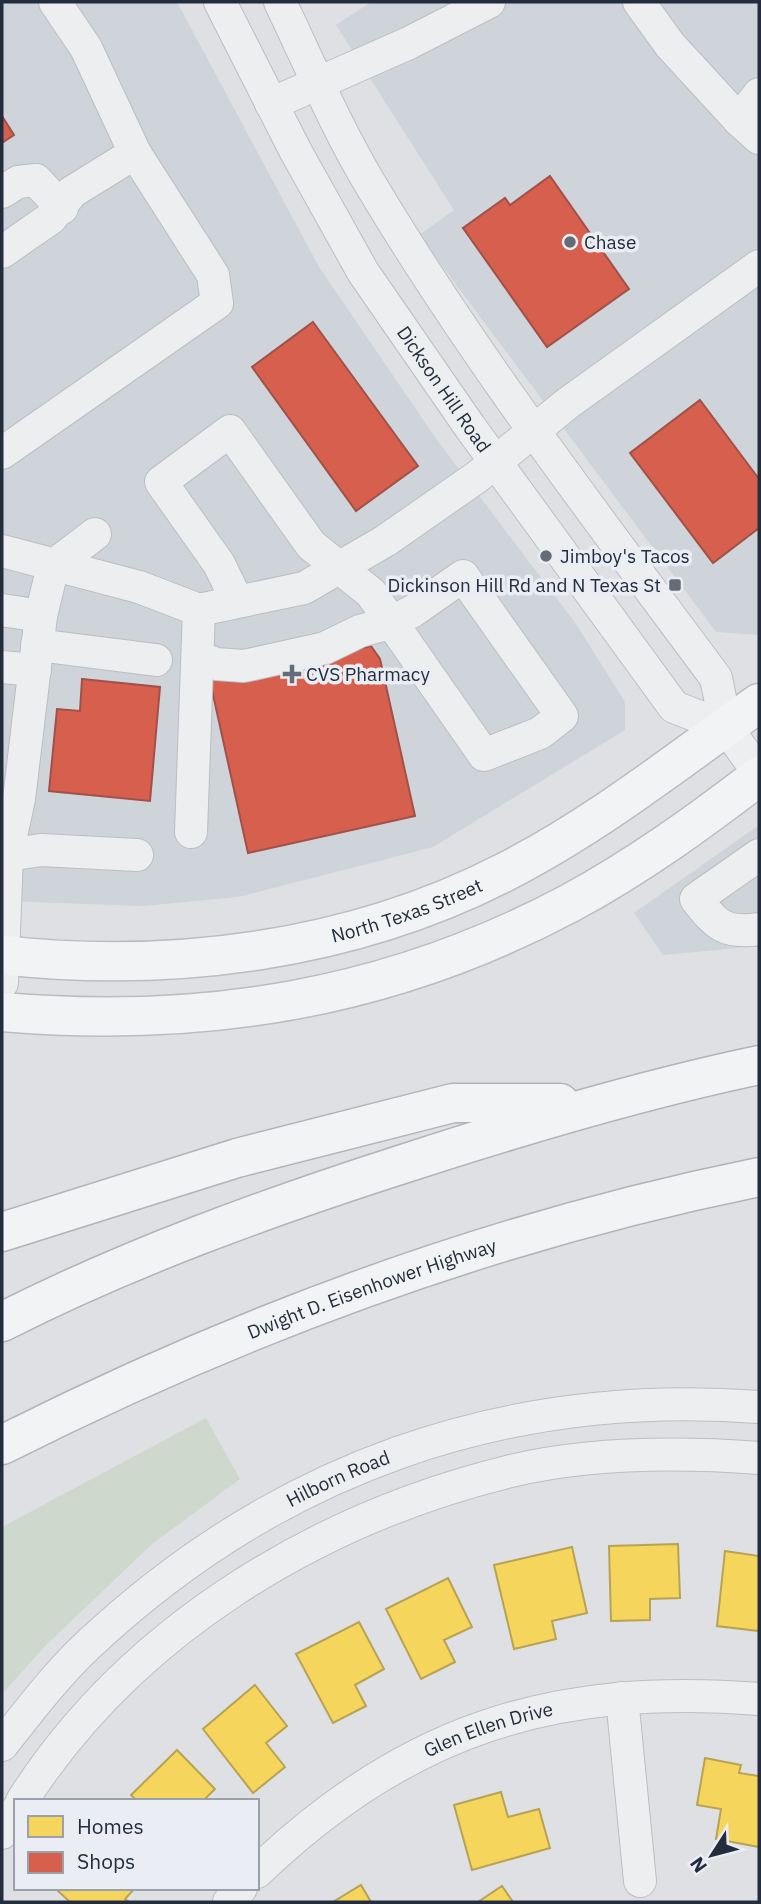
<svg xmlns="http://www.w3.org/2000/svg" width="761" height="1904" font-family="'IBM Plex Sans',sans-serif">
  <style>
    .built { fill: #cfd3da }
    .green { fill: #ced8cd }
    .homes { fill: #f6d55c; stroke: #b7a353; stroke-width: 2 }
    .shops { fill: #d6604d; stroke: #a15148; stroke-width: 2 }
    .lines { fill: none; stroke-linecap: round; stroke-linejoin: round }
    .minor-casing { stroke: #bcbec1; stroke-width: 34 }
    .major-casing { stroke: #b9bdc1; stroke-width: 41 }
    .highway-casing { stroke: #b0b3b8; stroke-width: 41 }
    .minor { stroke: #edeef0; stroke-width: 32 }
    .major { stroke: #f2f3f4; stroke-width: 38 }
    .highway { stroke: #f2f3f4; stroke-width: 38 }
    .poi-dot { fill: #656c77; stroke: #eaeef4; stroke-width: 2.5 }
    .labels { text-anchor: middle; stroke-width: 7; stroke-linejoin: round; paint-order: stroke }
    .poi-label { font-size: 19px; fill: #242d3d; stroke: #eaeef4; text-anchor: start }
    .street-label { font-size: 19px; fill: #242d3d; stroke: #eaeef4 }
  </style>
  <rect width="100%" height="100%" fill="#dee0e3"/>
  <path class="built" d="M2,2H177L319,267L437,440L576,624L625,702V730L433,847L238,897L142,906L2,901Z
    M371,2H759V635L716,632L419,235L454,210L336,25Z
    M759,825V946L663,955L634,913Z"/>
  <path class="green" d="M206,1418L240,1479L152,1544L46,1645L2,1694V1527Z"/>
  <path class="homes" d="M678,1544L680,1598L650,1599V1620L611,1621L609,1546Z
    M572,1547L587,1613L552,1621L556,1639L514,1649L494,1565Z
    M725,1551L759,1556V1631L717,1626Z
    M448,1578L472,1627L444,1640L455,1662L421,1679L386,1609Z
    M359,1622L384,1669L355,1685L366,1706L333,1723L296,1654Z
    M255,1685L287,1726L266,1743L285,1767L253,1793L203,1729Z
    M177,1750L215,1789L203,1801H137L131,1795Z
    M705,1758L741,1765L739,1773L759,1776V1847L716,1839L721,1809L697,1805Z
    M501,1792L508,1817L539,1809L550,1848L472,1870L454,1805Z
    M361,1885L371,1902H333Z
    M502,1886L513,1902H478Z
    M61,1888H135L125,1899L129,1902H70L58,1891Z"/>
  <path class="shops" d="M2,116L14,135L2,143Z
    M550,176L629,289L547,347L463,228L505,198L510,205Z
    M313,322L418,466L356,511L252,367Z
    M700,400L759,479V528L713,563L630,453Z
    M371,646L380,659L415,816L248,853L210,681Z
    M82,679L160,687L150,801L49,791L57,709L80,711Z"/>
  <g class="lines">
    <defs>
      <g id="minor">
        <path d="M55,2L86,48L135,153"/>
        <path id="s1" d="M220,2L295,150L363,272L470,427L674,707L726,727"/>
        <path d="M280,2C309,62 335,125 369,182C472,355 596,516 716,678L726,727L759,773"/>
        <path d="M639,2L670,45L739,120"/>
        <path d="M759,94L739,120L759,138"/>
        <path d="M271,104L409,43L489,2"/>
        <path d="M2,192L18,182L36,180L62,208"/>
        <path d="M2,252L51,218L72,192L135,153L213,275L217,303L2,453"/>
        <path d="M2,551L139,587L199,610L304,588L385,541L477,477L568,403L759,266"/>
        <path d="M2,610L41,616"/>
        <path d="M37,645L156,660"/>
        <path d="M199,657L216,664L244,666L325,648L360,631L390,623L413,611L463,576L562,716L540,733L484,755L371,593L311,545L230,431L161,482L219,564L237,601"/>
        <path d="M2,667L35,670"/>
        <path d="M191,832L199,610"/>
        <path d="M759,855L696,899C716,925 725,934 759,929"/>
        <path d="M2,856L41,850L137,855"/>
        <path d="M2,983L7,855L19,799L41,616L53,566L95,534"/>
        <path d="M622,1698L640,1881"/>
        <path id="s2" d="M2,1745C29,1711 56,1675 88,1645C276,1469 503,1388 759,1407"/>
        <path d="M22,1801C131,1630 318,1518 511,1471C591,1452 678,1452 759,1458"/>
        <path d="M2,1833L16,1811"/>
        <path id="s3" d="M257,1872C406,1729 554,1683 759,1699"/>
        <path d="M229,1902L241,1888"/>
      </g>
      <g id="major">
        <path id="s4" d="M2,955C171,974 350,951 503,873C594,827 676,762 759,703"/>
        <path d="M2,1012C204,1029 390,999 570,903C637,867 699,822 759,776"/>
      </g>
      <g id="highway">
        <path d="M2,1232L237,1158L453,1103H560"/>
        <path d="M2,1322C130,1257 269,1207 406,1163C523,1125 640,1090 759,1065"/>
        <path id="s5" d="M2,1445C240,1325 497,1230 759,1177"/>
      </g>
    </defs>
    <use href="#minor" class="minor-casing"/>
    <use href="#major" class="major-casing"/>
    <use href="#highway" class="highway-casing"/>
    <use href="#minor" class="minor"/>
    <use href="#major" class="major"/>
    <use href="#highway" class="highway"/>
  </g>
  <g class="poi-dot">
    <circle cx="570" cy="242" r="7"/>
    <circle cx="546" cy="556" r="7"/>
    <rect x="668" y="578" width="14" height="14" rx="3.5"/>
    <path d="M288.5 663.5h7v7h7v7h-7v7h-7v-7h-7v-7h7z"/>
  </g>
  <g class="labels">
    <g class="poi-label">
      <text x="584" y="249">Chase</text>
      <text x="560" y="563">Jimboy's Tacos</text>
      <text x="661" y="592" text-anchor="end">Dickinson Hill Rd and N Texas St</text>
      <text x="306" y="681">CVS Pharmacy</text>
    </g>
    <g class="street-label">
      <text dy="7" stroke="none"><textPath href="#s1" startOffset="448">Dickson Hill Road</textPath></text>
      <text dy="7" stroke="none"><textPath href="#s4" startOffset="411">North Texas Street</textPath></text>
      <text dy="7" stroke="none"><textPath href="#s5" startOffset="402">Dwight D. Eisenhower Highway</textPath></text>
      <text dy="7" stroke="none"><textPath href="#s2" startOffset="434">Hilborn Road</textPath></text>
      <text dy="7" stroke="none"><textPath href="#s3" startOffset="275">Glen Ellen Drive</textPath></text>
    </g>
  </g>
  <rect width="761" height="1904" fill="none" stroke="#242d3d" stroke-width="7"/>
  <rect x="14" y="1799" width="245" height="91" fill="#eaeef4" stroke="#9ba1ab" stroke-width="2"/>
  <rect x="28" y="1816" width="35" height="21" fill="#f6d55c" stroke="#9ba1ab" stroke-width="2"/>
  <text x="77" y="1834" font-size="21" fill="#242d3d">Homes</text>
  <rect x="28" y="1852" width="35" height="21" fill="#d6604d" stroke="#9ba1ab" stroke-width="2"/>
  <text x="77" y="1869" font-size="21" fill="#242d3d">Shops</text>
  <g transform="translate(712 1855) rotate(234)" stroke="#eaeef4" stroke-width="5" paint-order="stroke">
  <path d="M0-5L12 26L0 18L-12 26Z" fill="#242d3d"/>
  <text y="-10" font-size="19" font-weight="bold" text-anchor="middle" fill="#242d3d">N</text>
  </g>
</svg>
